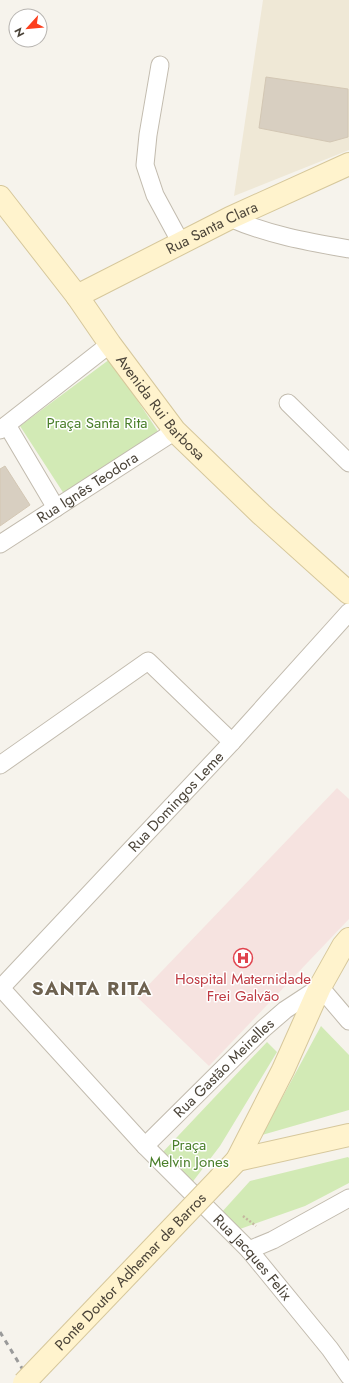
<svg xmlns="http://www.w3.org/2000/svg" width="349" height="1383" font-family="Jost,sans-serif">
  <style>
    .education { fill: #efe8d6 }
    .medical { fill: #f6e3e0 }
    .green { fill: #d2eab5 }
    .building { fill: #d8cfc1; stroke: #d3c7b4 }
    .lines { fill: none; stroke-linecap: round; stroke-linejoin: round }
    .street-casing { stroke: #c2bbae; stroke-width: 19 }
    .secondary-casing { stroke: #d6c79b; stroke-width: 24 }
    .path { stroke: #c4b79f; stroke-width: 2.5; stroke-dasharray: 2 2; stroke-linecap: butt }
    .street { stroke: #fff; stroke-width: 17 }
    .secondary { stroke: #fff3cd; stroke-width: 22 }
    .rail { stroke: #9a9a9a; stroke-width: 3; stroke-dasharray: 5 5; stroke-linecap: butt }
    .secondary-bridge-casing { stroke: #d6c79b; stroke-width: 24; stroke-linecap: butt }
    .secondary-bridge { stroke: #fff3cd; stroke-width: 22 }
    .labels { text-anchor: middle; stroke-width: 3; stroke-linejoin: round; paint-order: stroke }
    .street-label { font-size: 15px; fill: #4b4439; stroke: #fff }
    .park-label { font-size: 15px; fill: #4a7f2a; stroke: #fff }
    .health-label { font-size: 15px; fill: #be3a42; stroke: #fff }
    .district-label { font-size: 19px; font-weight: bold; letter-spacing: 1px; fill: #6e6250; stroke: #fff }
  </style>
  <rect width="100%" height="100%" fill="#f6f3ec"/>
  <path class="education" d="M263,0H349V150L234,196Z"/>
  <path class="medical" d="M337,788L349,799V919L209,1066L137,997Z"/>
  <path class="green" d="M110,359L159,433L66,497L20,426Z
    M321,1026L349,1055V1110L262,1135Z
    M267,1042L277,1052L220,1146L191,1184L161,1154Z
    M348,1157L349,1158V1183L305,1206L240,1229L221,1213L250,1181Z"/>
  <path class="building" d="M266,77L348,89V137L330,142L259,128Z
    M5,466L30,505L0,526V469Z"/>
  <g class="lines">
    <defs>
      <g id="street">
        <path d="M160,65L148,135L145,165L155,195L181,243"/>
        <path d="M230,218C268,235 309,242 349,249"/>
        <path d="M288,403L349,463"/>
        <path d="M7,425L56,508"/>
        <path d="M0,430L110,344"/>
        <path id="s1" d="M0,544L175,431"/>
        <path d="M0,765L148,661L232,742"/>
        <path id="s2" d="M0,987L145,1146L249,1250L330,1349L349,1376"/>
        <path id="s3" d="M0,989L232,742L349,612"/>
        <path id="s4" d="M145,1146L263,1029L285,1010L320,987L349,1021"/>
        <path d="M249,1250L273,1240L349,1198"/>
      </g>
      <g id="secondary">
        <path id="s5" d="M0,197L77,296L110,344L175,431L261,514L349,593"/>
        <path id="s6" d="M77,296L230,218L349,164"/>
        <path d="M237,1160L349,1135"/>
        <path d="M220,1178L237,1160L283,1070L320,987L343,946L349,939"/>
      </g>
    </defs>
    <use href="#street" class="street-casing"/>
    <use href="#secondary" class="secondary-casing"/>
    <path class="path" d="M243,1216L256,1226"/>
    <use href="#street" class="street"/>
    <use href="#secondary" class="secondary"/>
    <path class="rail" d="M0,1332L31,1383"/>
    <defs>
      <g id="secondary-bridge">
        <path id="s7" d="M24,1383L220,1178"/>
      </g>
    </defs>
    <use href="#secondary-bridge" class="secondary-bridge-casing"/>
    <use href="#secondary-bridge" class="secondary-bridge"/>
  </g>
  <defs>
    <symbol id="hospital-ring" viewBox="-11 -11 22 22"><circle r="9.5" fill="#fff" stroke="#e0444e" stroke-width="1.5"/><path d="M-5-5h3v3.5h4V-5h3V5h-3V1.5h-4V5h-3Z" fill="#e0444e"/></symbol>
  </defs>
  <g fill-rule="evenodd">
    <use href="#hospital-ring" x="232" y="947" width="22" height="22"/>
  </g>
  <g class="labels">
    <g class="street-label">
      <text dy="5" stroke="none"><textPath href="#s6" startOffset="151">Rua Santa Clara</textPath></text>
      <text dy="5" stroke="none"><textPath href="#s5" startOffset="265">Avenida Rui Barbosa</textPath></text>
      <text dy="5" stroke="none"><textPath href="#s1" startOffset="104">Rua Ignês Teodora</textPath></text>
      <text dy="5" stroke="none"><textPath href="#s3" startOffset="257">Rua Domingos Leme</textPath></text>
      <text dy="5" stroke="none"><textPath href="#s4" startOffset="111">Rua Gastão Meirelles</textPath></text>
      <text dy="5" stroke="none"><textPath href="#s2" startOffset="370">Rua Jacques Felix</textPath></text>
      <text dy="5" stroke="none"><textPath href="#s7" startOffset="154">Ponte Doutor Adhemar de Barros</textPath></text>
    </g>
    <g class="park-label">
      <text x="97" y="428">Praça Santa Rita</text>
      <text x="189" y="1150">Praça<tspan x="189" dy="17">Melvin Jones</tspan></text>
    </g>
    <g class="health-label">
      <text x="243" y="984">Hospital Maternidade<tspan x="243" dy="17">Frei Galvão</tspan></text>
    </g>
    <g class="district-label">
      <text x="92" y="995">SANTA RITA</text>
    </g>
  </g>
  <g transform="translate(28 28) rotate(243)"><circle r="19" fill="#ffffff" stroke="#b7b4b0"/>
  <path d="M0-3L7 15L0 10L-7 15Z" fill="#fc3f1d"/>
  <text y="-6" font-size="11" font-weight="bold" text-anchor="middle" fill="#4b4439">N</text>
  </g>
</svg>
